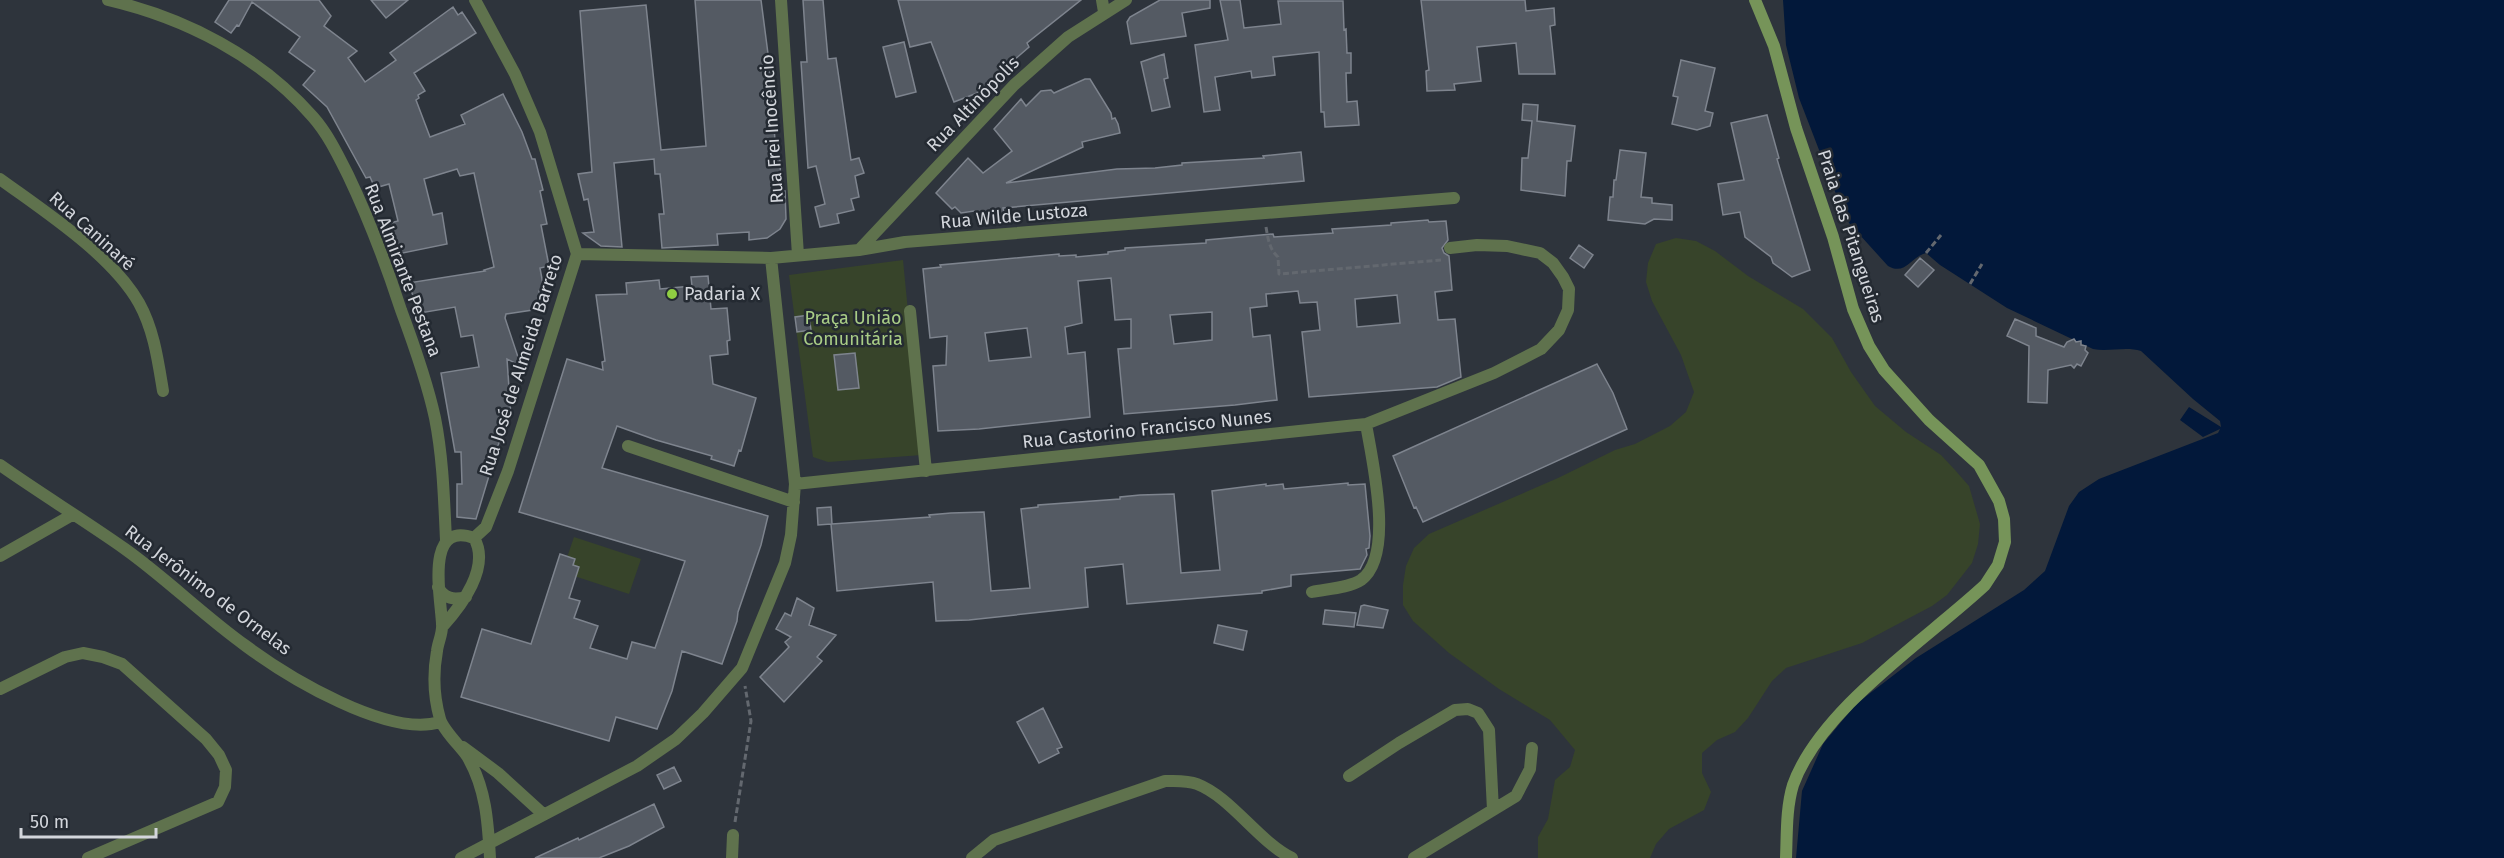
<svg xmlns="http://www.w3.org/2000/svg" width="2504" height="858" font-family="'Fira Sans',sans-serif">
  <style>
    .green { fill: #37442a }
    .water { fill: #02183a }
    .building { fill: #545a63; stroke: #7e848e; stroke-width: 1.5; fill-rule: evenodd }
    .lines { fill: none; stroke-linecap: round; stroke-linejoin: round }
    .path { stroke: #63686f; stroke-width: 3; stroke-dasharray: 6 3; stroke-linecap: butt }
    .street { stroke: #5f724d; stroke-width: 12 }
    .secondary { stroke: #769459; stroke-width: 12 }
    .poi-dot { fill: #8fcd42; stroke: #242a32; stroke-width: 2 }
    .labels { text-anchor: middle; stroke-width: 5; stroke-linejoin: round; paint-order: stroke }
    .street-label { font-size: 18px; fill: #d3d6dc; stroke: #242a32 }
    .poi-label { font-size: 18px; fill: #d3d6dc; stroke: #242a32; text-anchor: start }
    .park-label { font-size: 18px; fill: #a9cd86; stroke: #242a32 }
  </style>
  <rect width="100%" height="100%" fill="#2e343c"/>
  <path class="green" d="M1676,238L1696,241L1715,251L1748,276L1803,309L1832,338L1851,372L1875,406L1906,432L1941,455L1955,470L1969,486L1980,524L1978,544L1972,563L1947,595L1932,606L1862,643L1786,668L1772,681L1748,718L1735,732L1717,740L1702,753V773L1711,792L1704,810L1669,829L1656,844L1650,858H1538V837L1548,819L1555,780L1570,767L1575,750L1550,720L1499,689L1449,653L1413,621L1403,605V585L1406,566L1414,548L1429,534L1558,478L1615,450L1635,444L1670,426L1686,412L1694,392L1681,355L1652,301L1646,282L1648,263L1656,244Z
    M903,260L922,455L828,462L813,457L789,275Z
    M574,537L641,559L629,594L562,572Z"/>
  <path class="water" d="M1783,0H2504V858H1796L1802,791L1823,744L1856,704L1916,658L2024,590L2045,571L2069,506L2079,492L2099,479L2218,433L2220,429L2203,437L2180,420L2189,407L2221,427L2220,421L2193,399L2141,351C2126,346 2109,352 2093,349L2007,308L1940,265L1926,253C1911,257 1905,276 1888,266L1849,223L1836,194L1799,98L1786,45Z"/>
  <path class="building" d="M229,0H319L331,16L324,26L357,51L348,58L365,82L396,60L390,53L453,7L458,15L462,12L476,33L414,73L425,91L418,95L419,98L416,100L430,137L465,124L461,115L503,94L522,132L532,159H535L543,190L540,191L547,224L541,225L549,266L540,268L544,290L539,291L540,297L537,298L539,309L506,314L505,318L521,366L507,359L511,417L507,416L476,519L457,517V484H462L461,452H455L441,373L479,367L473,335L461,337L455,307L420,313L408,283L485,271L484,270L494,267L474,173L460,176L457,169L424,179L433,215L442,213L447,244L398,254L386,224L398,221L389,184L375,188L370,177L366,178L327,107L303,85L315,71L289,52L300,37L252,2L239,26L237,25L231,33L215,22Z
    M371,0H408L386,18Z
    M695,0H761L770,69L776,155H778L780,161L781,191H785L786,219L780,229L767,238L749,240V232L717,234L718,245L662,248L659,214H664L660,174H655L654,159L614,163L622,247L601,246L583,233L594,232L588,199L584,200L578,174L592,172L580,11L646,5L661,150L706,146Z
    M803,0H823L828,59L836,58L851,160L859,158L864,173L855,176L859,197L851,199L854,210L837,214L839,223L820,227L815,207L825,204L816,166L808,168L801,62H807Z
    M898,0H1081L1027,43L1029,47L997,75L998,81L990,88L954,102L931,42L910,47Z
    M1160,0H1210V8L1182,13L1186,36L1131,44L1127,22L1130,17Z
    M1220,0H1240L1244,28L1281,24L1278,1H1343L1344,30L1346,29L1347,53H1351V73H1346L1347,102L1357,101L1359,125L1325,127L1324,112H1321L1319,52L1273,57L1275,75L1252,78L1251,71L1215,77L1220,110L1204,112L1195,45L1228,40Z
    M1421,0H1525L1526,11L1554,8L1555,25L1550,26L1555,74H1519L1516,43L1477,47L1481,81L1454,84L1455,90L1427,91L1426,71L1429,70Z
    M904,42L916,92L896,97L883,47Z
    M1164,54L1168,78L1164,79L1170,107L1152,111L1141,62Z
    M1681,60L1715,68L1705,111L1713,113L1710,126L1697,130L1672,124L1678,97L1673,96Z
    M1085,79H1090L1111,113L1112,119L1115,118L1118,124L1120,133L1082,142L1083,147L1006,183L1117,169L1155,168L1182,165V163L1264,158L1263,156L1301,152L1304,181L1003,208L1005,218L979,222L974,211L961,213L955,207L952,209L936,193L968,158L983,173L1012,151L994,129L1021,99L1026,106L1041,91L1051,90L1054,93Z
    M1523,104L1538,105L1537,121L1575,126L1571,161H1567L1565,196L1521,190L1522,158H1528L1532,121L1522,120Z
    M1767,115L1779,158L1777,159L1810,270L1792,277L1773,263L1771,257L1745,237L1740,212L1723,215L1718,184L1744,180L1731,123Z
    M1620,150L1646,153L1641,197L1652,198V203L1672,205V220L1654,219L1645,224L1608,220L1610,197H1613L1614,180H1616Z
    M1428,220L1429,222L1446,221L1448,240L1442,248L1444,253L1449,256L1452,290L1435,292L1438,320L1455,319L1461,377L1437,387L1309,397L1302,332L1320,330L1317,302L1300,303L1298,291L1266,294L1267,306L1250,308L1253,337L1270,335L1277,400L1235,405L1124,414L1118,349L1131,348V319L1115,320L1111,278L1078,281L1082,323L1065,327L1068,354L1085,352L1090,417L979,429L938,431L933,366L946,365L947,336L930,338L923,269L941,267L940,265L1059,254V256L1076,255V257L1108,254V252L1125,250V248L1206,243V240L1273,234L1274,237L1333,233L1332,229L1391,225V223ZM1397,295L1400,323L1357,327L1355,299ZM1212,312V340L1174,344L1170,315ZM1027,328L1031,357L989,361L985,333Z
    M1579,245L1593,255L1584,268L1570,258Z
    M1920,258L1934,270L1918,287L1905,275Z
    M708,276L711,309L727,308L730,340L727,341L728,354L710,356L713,384L756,398L741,451L739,450L734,466L711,459L712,456L656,440L617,426L602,468L768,516L761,545L738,612L737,621L722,664L682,651L672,691L657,729L616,717L609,741L461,697L482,629L531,644L560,554L575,559L573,565L579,567L569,598L580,601L574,618L598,626L590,648L627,659L632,642L655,648L685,561L519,512L567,359L603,370L602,362L605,361L596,295L627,294L626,283L659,280L660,289L692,286L691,277Z
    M809,315L811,330L797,332L795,317Z
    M2015,319L2036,328V336L2064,347L2067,342L2074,339L2076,342L2081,341V345L2086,346L2085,350L2088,353L2081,366L2077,364L2074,368L2071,365L2048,370L2047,403L2028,402L2029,346L2007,336Z
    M855,353L859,388L838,390L834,355Z
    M1597,364L1613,393L1627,429L1423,522L1416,507L1414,508L1393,456Z
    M1348,483V485L1365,484L1370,536L1369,548L1366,549L1367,555L1360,569L1291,575V586L1262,591V593L1127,604L1123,564L1085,568L1088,607L969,620L936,621L933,582L837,591L831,524L818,525L817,508L831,507L832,524L930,517L929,515L951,513L984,512L991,591L1030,588L1021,509L1038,507V505L1120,499V497L1140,495L1174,494L1181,573L1220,570L1212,491L1266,484V486L1283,484L1284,489Z
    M797,598L814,608L809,625L836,635L817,657L822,661L784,702L760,677L789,647L785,642L791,637L776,629L785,613L791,616Z
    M1364,605L1388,610L1383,628L1357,625L1361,606Z
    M1325,610L1356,613L1354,627L1323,624Z
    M1218,625L1247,631L1243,650L1214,643Z
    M1043,708L1062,747L1057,749L1059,753L1039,763L1017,722Z
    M674,767L681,781L664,789L657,775Z
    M654,804L664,827L629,846L599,858H535L578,838L579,840Z"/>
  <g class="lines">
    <path class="path" d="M1266,227C1268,238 1269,249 1278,257L1279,274L1441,260
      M1926,253L1941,235
      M1970,284L1982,264
      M735,822L751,721L745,686"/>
    <path class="street" d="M108,0C185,18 260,56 313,117C328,134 338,155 348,175C369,219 386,264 401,310C414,345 427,381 435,418C443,458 444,499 446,540
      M781,0L798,255
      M1102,0L1104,12
      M0,179C44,211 112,255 139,303C154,330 158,361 163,391
      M859,250L1014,85L1068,37L1126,0
      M577,254L771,258L859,250L905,242L1454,198
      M910,311L926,471
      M628,446L794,502
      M0,465C41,494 84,520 125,549C167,579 204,616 246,646C288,677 388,738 440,722
      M795,484L1366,424L1494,373L1541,349L1559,330L1568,310L1569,289L1563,277L1553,263L1540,253L1507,246L1477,245L1450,248
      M474,538L486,527L508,471L577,254L540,132L515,74L475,0
      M0,556L72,515
      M438,587C444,599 454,600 466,597
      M1312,592C1326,589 1349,588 1361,580C1395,556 1372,460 1366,424
      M443,626C461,606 491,567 474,538C424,520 441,598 442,624C443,633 438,642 437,651C433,673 434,698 440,719C443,730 460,746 467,756C486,788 488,822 490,858
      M0,689L65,657L83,653L103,657L122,664L206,739L219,755L226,770L225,787L218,802L88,858
      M463,747L498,773L543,814
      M1349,776L1399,743L1455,710L1468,709L1478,713L1489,730L1493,810
      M461,858L637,766L676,739L703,713L742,668L785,563L791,535L795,484L771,258
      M732,858L733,835
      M972,858L994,840L1165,781C1175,781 1187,780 1197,784C1231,797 1259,842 1292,858
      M1414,858L1516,796L1530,769L1532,748"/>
    <path class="secondary" d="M1755,0L1774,46L1796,128L1833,237L1853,309L1869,346L1884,370L1929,420L1979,465L1999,501L2004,519L2005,542L1998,565L1985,585C1926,640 1820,709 1793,785C1786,808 1787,834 1786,858"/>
  </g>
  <circle class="poi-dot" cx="672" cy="294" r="6"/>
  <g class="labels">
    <g class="street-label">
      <text transform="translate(973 104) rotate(-46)" y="6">Rua Altinópolis</text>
      <text transform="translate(772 129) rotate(-94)" y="6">Rua Frei Inocêncio</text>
      <text transform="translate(1014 216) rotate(-5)" y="6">Rua Wilde Lustoza</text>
      <text transform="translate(92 231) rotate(42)" y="6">Rua Caninaré</text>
      <text transform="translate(1851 236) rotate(72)" y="6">Praia das Pitangueiras</text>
      <text transform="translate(403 270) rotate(69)" y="6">Rua Almirante Pestana</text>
      <text transform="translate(521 365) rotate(-72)" y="6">Rua José de Almeida Barreto</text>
      <text transform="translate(1147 429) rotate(-6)" y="6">Rua Castorino Francisco Nunes</text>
      <text transform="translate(208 590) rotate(37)" y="6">Rua Jerônimo de Ornelas</text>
    </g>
    <g class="poi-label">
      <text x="684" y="300">Padaria X</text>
    </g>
    <g class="park-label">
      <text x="853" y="324">Praça União<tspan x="853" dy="21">Comunitária</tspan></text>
    </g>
  </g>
  <path d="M21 828v9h135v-9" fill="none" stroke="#d3d6dc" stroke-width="3"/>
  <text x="30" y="828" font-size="18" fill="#d3d6dc" stroke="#242a32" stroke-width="4.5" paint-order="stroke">50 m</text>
</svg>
